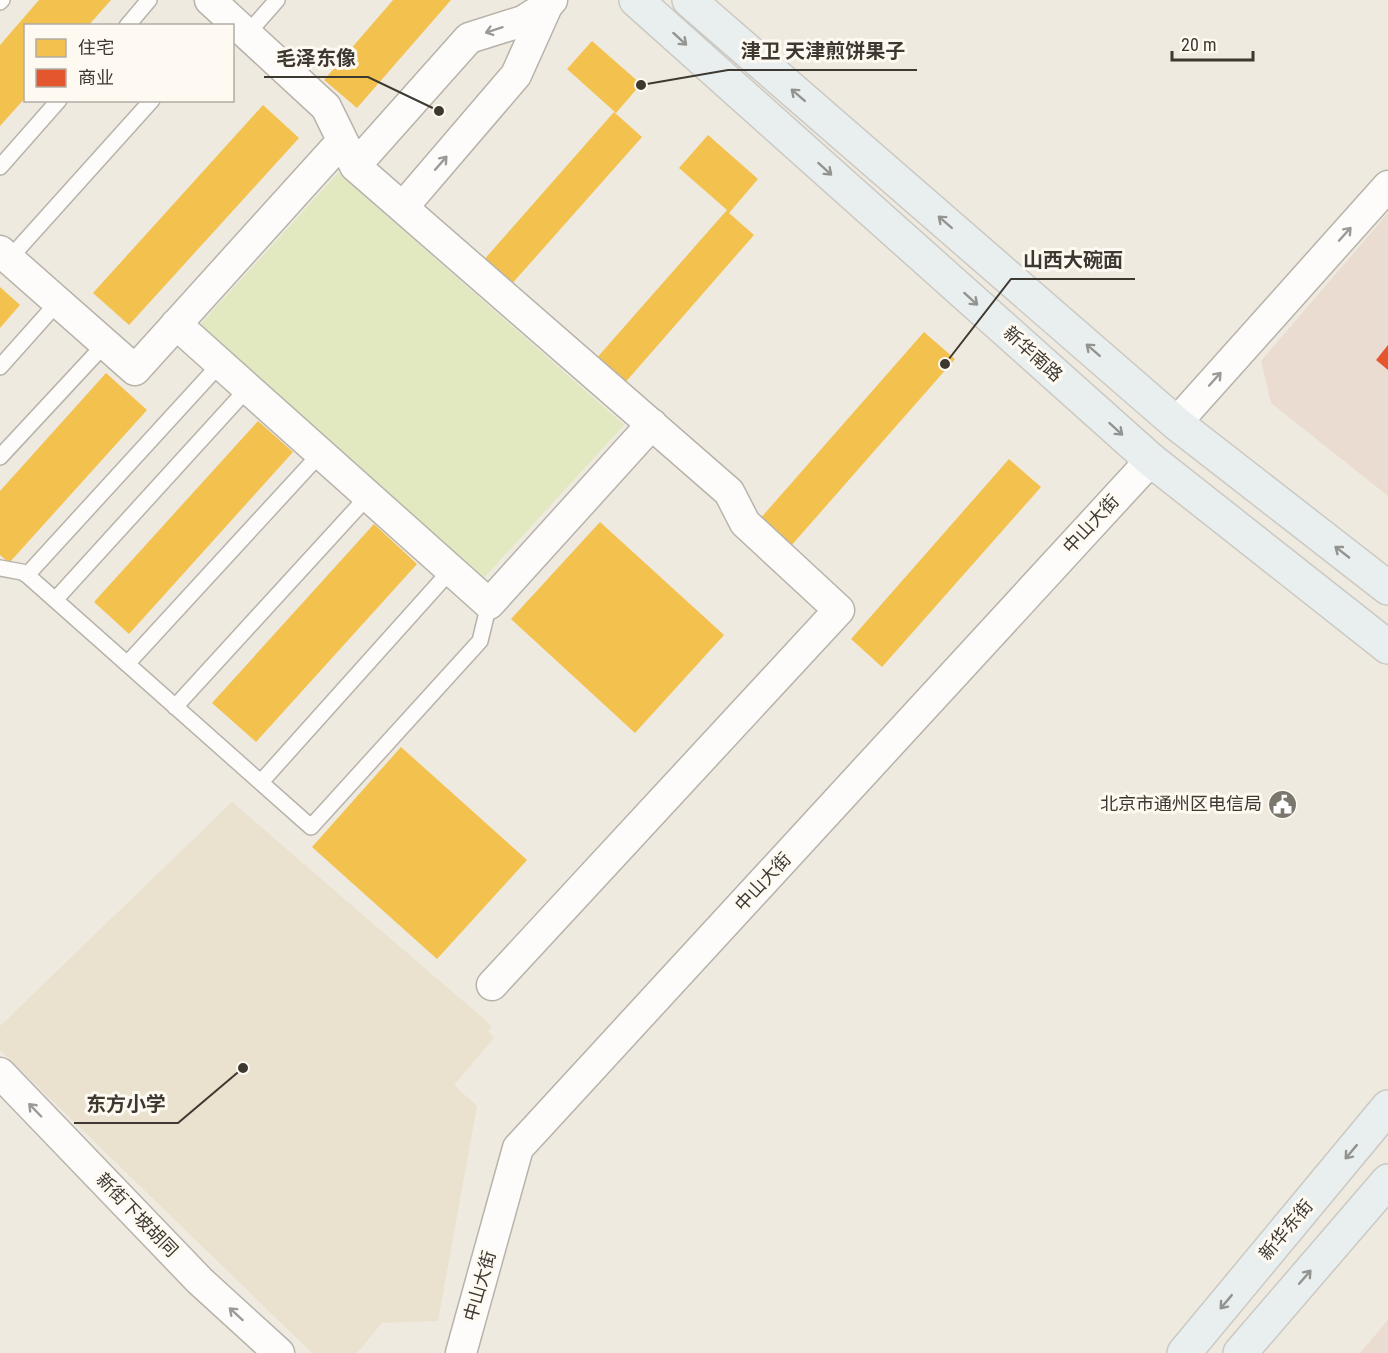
<svg xmlns="http://www.w3.org/2000/svg" width="1388" height="1353" font-family="'Roboto Condensed','Noto Sans SC',sans-serif">
  <style>
    .commercial { fill: #ebdcd1 }
    .built { fill: #eae1ce }
    .green { fill: #e2e8bf }
    .homes { fill: #f2c14e }
    .shops { fill: #e4572e }
    .lines { fill: none; stroke-linecap: round; stroke-linejoin: round }
    .lane-casing { stroke: #b7b3ab; stroke-width: 18 }
    .street-casing { stroke: #b7b3ab; stroke-width: 33 }
    .primary-casing { stroke: #cbc9c3; stroke-width: 36 }
    .lane { stroke: #fdfcfa; stroke-width: 15 }
    .street { stroke: #fdfcfa; stroke-width: 30 }
    .primary { stroke: #e9eeef; stroke-width: 33 }
    .oneway { stroke: #9d9a96 }
    .oneway2 { stroke: #939490 }
    .labels { text-anchor: middle; stroke-width: 6; stroke-linejoin: round; paint-order: stroke }
    .street-label { font-size: 18px; fill: #3d3931; stroke: #fefaf2 }
    .poi-label { font-size: 18px; fill: #3d3931; stroke: #fefaf2; text-anchor: end }
    .leader { fill: none; stroke: #3d3931; stroke-width: 2 }
    .callout-dot { fill: #3d3931; stroke: #fefaf2; stroke-width: 2 }
    .callout-label { font-size: 20px; text-anchor: middle; font-weight: bold; fill: #3d3931; stroke: #fefaf2; stroke-width: 6; stroke-linejoin: round; paint-order: stroke }
  </style>
  <rect width="100%" height="100%" fill="#efeadf"/>
  <path class="commercial" d="M1388,213V496L1271,403L1261,361Z
    M1388,1320V1353H1360Z"/>
  <path class="built" d="M232,802L492,1026L488,1031L494,1038L454,1085L477,1106L438,1321L382,1323L357,1353H312L0,1050V1026Z"/>
  <path class="green" d="M338,173L624,425L481,581L198,327Z"/>
  <path class="homes" d="M39,0H111L88,26H26V97L0,126V45Z
    M393,0H451L357,108L324,80Z
    M592,41L641,84L616,113L567,69Z
    M263,105L299,138L129,325L93,293Z
    M614,112L642,137L510,286L482,262Z
    M708,135L758,179L729,213L754,235L623,385L595,360L727,210L679,168Z
    M0,287L20,305L0,328Z
    M924,332L955,359L790,547L759,520Z
    M106,373L147,410L9,563L0,555V491Z
    M258,421L293,452L129,634L94,602Z
    M1009,459L1041,487L882,667L851,639Z
    M600,522L724,635L635,733L511,619Z
    M374,524L417,564L256,742L212,703Z
    M401,747L527,860L437,959L312,847Z"/>
  <path class="shops" d="M1388,345V370L1376,360Z"/>
  <g class="lines">
    <defs>
      <path id="lane" d="M0,2L2,0
        M127,26L149,0
        M247,34L277,0
        M0,167L59,100
        M9,259L152,100
        M0,367L58,302
        M0,457L105,344
        M0,568L22,572L27,575L311,827L480,641L489,604
        M27,575L220,364
        M55,600L248,388
        M127,664L320,454
        M175,707L368,496
        M261,782L451,570"/>
      <path id="street" d="M210,0L326,107L355,166L729,492L745,523L839,610L492,985
        M355,166L469,38L523,21L547,6L552,0
        M403,207L516,75L547,6
        M0,251L135,370L342,141
        M176,324L489,604L652,424
        M1176,423L1388,186
        M0,1073L200,1281L279,1353
        M461,1353L518,1148L1151,460"/>
      <path id="primary" d="M636,0L1151,460L1388,647
        M689,0L1176,423L1388,588
        M1184,1353L1388,1107
        M1240,1353L1388,1181"/>
    </defs>
    <use href="#lane" class="lane-casing"/>
    <use href="#street" class="street-casing"/>
    <use href="#primary" class="primary-casing"/>
    <use href="#lane" class="lane"/>
    <use href="#street" class="street"/>
    <use href="#primary" class="primary"/>
  </g>
  <defs><path id="oneway-shaft" d="M-6 0H5M1.5-3L5.5 0L1.5 3" fill="none" stroke-width="1.6" stroke-linecap="round" stroke-linejoin="round" transform="scale(1.5)"/></defs>
  <g class="oneway">
    <use href="#oneway-shaft" transform="translate(494 30) rotate(162)"/>
    <use href="#oneway-shaft" transform="translate(441 163) rotate(-49)"/>
    <use href="#oneway-shaft" transform="translate(1345 234) rotate(-48)"/>
    <use href="#oneway-shaft" transform="translate(1215 379) rotate(-48)"/>
    <use href="#oneway-shaft" transform="translate(35 1110) rotate(-134)"/>
    <use href="#oneway-shaft" transform="translate(236 1314) rotate(-138)"/>
  </g>
  <g class="oneway2">
    <use href="#oneway-shaft" transform="translate(680 39) rotate(42)"/>
    <use href="#oneway-shaft" transform="translate(798 95) rotate(-139)"/>
    <use href="#oneway-shaft" transform="translate(825 169) rotate(42)"/>
    <use href="#oneway-shaft" transform="translate(945 222) rotate(-139)"/>
    <use href="#oneway-shaft" transform="translate(971 299) rotate(42)"/>
    <use href="#oneway-shaft" transform="translate(1093 350) rotate(-139)"/>
    <use href="#oneway-shaft" transform="translate(1116 429) rotate(42)"/>
    <use href="#oneway-shaft" transform="translate(1342 552) rotate(-142)"/>
    <use href="#oneway-shaft" transform="translate(1351 1152) rotate(130)"/>
    <use href="#oneway-shaft" transform="translate(1305 1277) rotate(-49)"/>
    <use href="#oneway-shaft" transform="translate(1226 1302) rotate(130)"/>
  </g>
  <defs>
    <symbol id="civic-disc" viewBox="-11 -11 22 22"><circle r="9.5" fill="#7b776e" stroke="#fefaf2"/><path d="M-.6-6.5H3V-4.5H.6V-3L4-1V1h2V6H-6V1h2V-1L-.6-3ZM-1.2 2.5V6h2.4V2.5Z" fill="#fff"/></symbol>
  </defs>
  <g fill-rule="evenodd">
    <use href="#civic-disc" x="1266" y="788" width="33" height="33"/>
  </g>
  <g class="labels">
    <g class="street-label">
      <text transform="translate(1033 354) rotate(42)" y="6">新华南路</text>
      <text transform="translate(1091 524) rotate(-47)" y="6">中山大街</text>
      <text transform="translate(763 882) rotate(-47)" y="6">中山大街</text>
      <text transform="translate(137 1215) rotate(46)" y="6">新街下坡胡同</text>
      <text transform="translate(1286 1230) rotate(-50)" y="6">新华东街</text>
      <text transform="translate(480 1286) rotate(-74)" y="6">中山大街</text>
    </g>
    <g class="poi-label">
      <text x="1262" y="810">北京市通州区电信局</text>
    </g>
  </g>
  <path class="leader" d="M641 85L728 70H917M439 111L368 77H264M945 364L1011 279H1135M243 1068L178 1123H74"/>
  <g class="callout-dot">
    <circle cx="641" cy="85" r="6"/>
    <circle cx="439" cy="111" r="6"/>
    <circle cx="945" cy="364" r="6"/>
    <circle cx="243" cy="1068" r="6"/>
  </g>
  <g class="callout-label">
    <text x="823" y="58">津卫 天津煎饼果子</text>
    <text x="316" y="65">毛泽东像</text>
    <text x="1073" y="267">山西大碗面</text>
    <text x="126" y="1111">东方小学</text>
  </g>
  <rect x="24" y="24" width="210" height="78" fill="#fefaf2" stroke="#b1ada5" stroke-width="1.5"/>
  <rect x="36" y="39" width="30" height="18" fill="#f2c14e" stroke="#b1ada5" stroke-width="1.5"/>
  <text x="78" y="54" font-size="18" fill="#3d3931">住宅</text>
  <rect x="36" y="69" width="30" height="18" fill="#e4572e" stroke="#b1ada5" stroke-width="1.5"/>
  <text x="78" y="84" font-size="18" fill="#3d3931">商业</text>
  <path d="M1172 51v9h81v-9" fill="none" stroke="#3d3931" stroke-width="3"/>
  <text x="1181" y="51" font-size="18" fill="#3d3931" stroke="#fefaf2" stroke-width="4.5" paint-order="stroke">20 m</text>
</svg>
